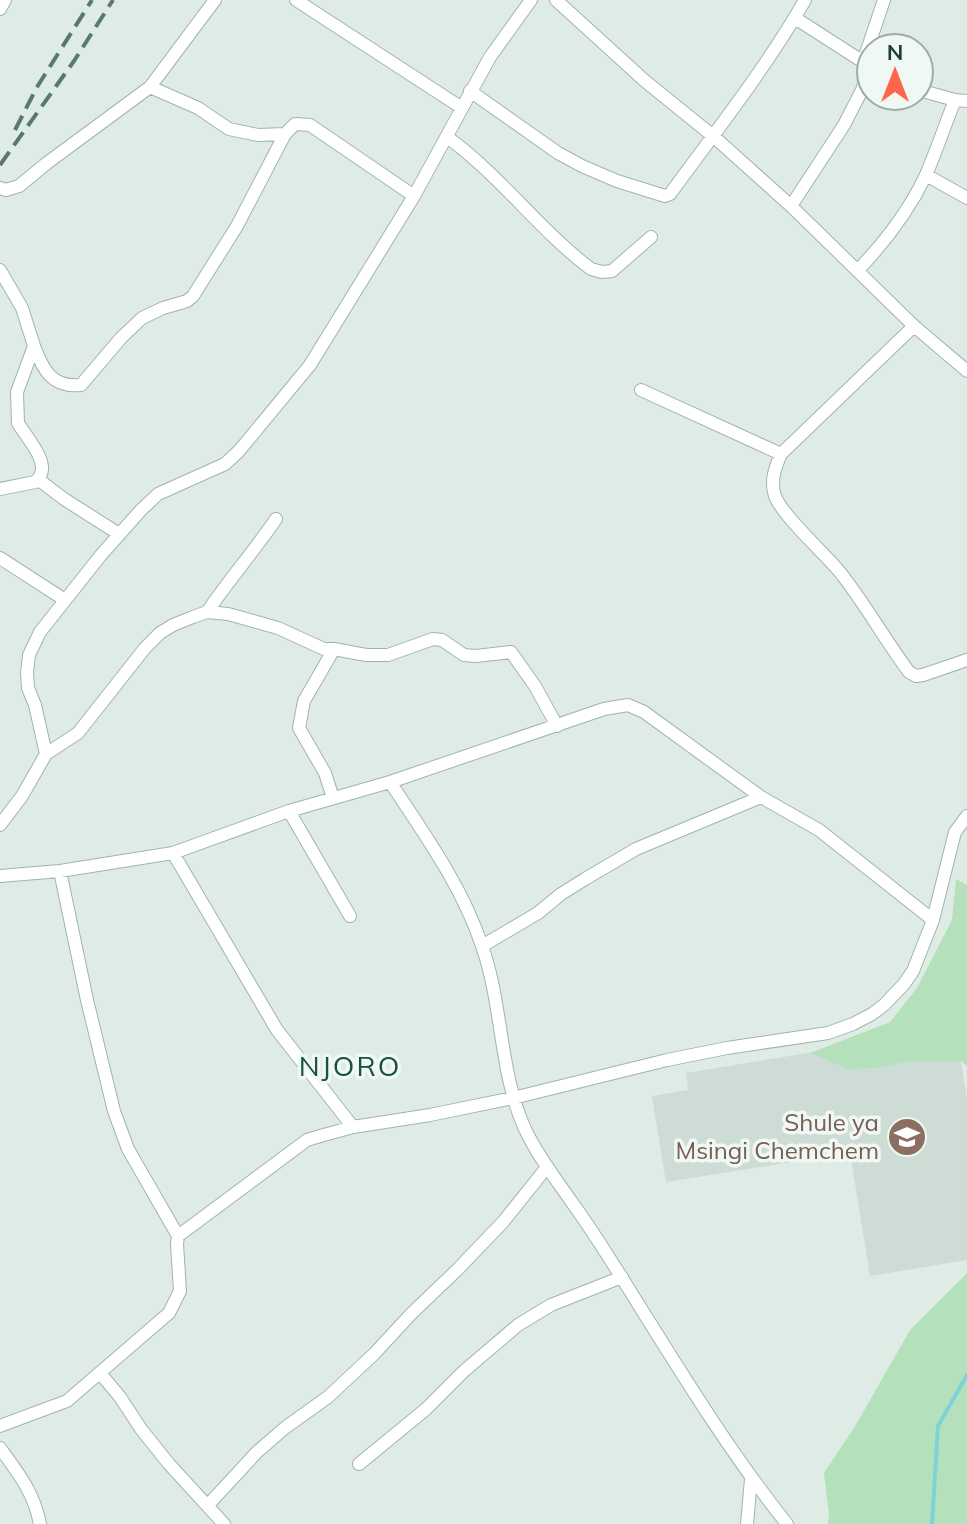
<svg xmlns="http://www.w3.org/2000/svg" width="967" height="1524" font-family="Mulish,sans-serif">
  <style>
    .built { fill: #cddcd4 }
    .green { fill: #b5e0bc }
    .lines { fill: none; stroke-linecap: round; stroke-linejoin: round }
    .stream { stroke: #7fd3d8; stroke-width: 4 }
    .minor-casing { stroke: #a1b4ac; stroke-width: 14 }
    .minor { stroke: #fff; stroke-width: 12 }
    .rail { stroke: #587a6d; stroke-width: 4; stroke-dasharray: 16 8; stroke-linecap: butt }
    .labels { text-anchor: middle; stroke-width: 7; stroke-linejoin: round; paint-order: stroke }
    .education-label { font-size: 24px; fill: #785e54; stroke: #eff8f3; text-anchor: end }
    .quarter-label { font-size: 28px; letter-spacing: 2px; fill: #18523e; stroke: #eff8f3 }
  </style>
  <rect width="100%" height="100%" fill="#dfece5"/>
  <path class="built" d="M958,1043L967,1099V1260L870,1276L850,1153L666,1182L652,1096L688,1090L686,1073L838,1048Z"/>
  <path class="green" d="M956,879L967,885V1066L961,1061L905,1062L877,1068L848,1069L810,1053L890,1022L917,988L952,920Z
    M967,1273V1524H828L829,1514L824,1473L854,1428L910,1330Z"/>
  <g class="lines">
    <path class="stream" d="M932,1524L938,1426L967,1375"/>
    <defs>
      <path id="minor" d="M296,0L462,108
        M556,0L645,81L713,136L791,206L914,326L967,371
        M0,9L5,0
        M795,18L868,65
        M150,87L198,108L229,129L258,135L285,134L295,124L310,125L414,196
        M919,90L955,100L967,101
        M470,91L558,153L582,166L617,181L665,196L670,194C716,131 766,68 805,0
        M447,137C500,175 539,230 591,269L602,272L612,271L651,237
        M926,175L967,198
        M0,188L6,190L19,186L47,163L150,87L215,0
        M791,206L844,125L863,88L865,75L863,62L884,0
        M0,270L22,308L34,346L17,392L18,423C27,439 55,466 35,482L0,489
        M858,270C885,242 908,212 925,177C936,152 945,125 955,100
        M914,326L781,454C775,468 770,481 775,496C782,515 823,552 839,571C864,602 885,640 909,672L916,676L923,675L967,660
        M34,346C43,370 52,388 81,385L121,338L142,318L163,308L187,301L193,296L237,226L285,134
        M641,390L781,454
        M39,480L64,499L119,534
        M0,558L65,600
        M207,612C229,580 254,551 276,519
        M46,754L35,705L28,688L27,673L29,655L40,632L101,555L141,510L158,494L225,464L239,451L310,365L414,196L490,57L531,0
        M390,782C425,835 462,886 482,946C503,1005 499,1072 525,1129C537,1155 555,1178 571,1201C584,1219 596,1237 608,1256C666,1347 720,1440 787,1524
        M333,798L325,773L299,728L304,701L334,649
        M289,811L350,916
        M0,825L22,796L46,754L78,733L145,648L160,633L173,625L193,617L207,612L228,614L278,628L324,649H334L366,655H388L433,639L442,640L464,655L476,656L511,652L535,686L557,726
        M173,853L277,1030L353,1127
        M60,871L87,1000L114,1111L128,1149L178,1236
        M0,876L60,871L173,853L289,811L390,782L604,709L628,705L644,712L761,797L819,830L933,920
        M482,946L538,913L561,894L585,879L636,849L761,797
        M100,1373L120,1397L141,1429L169,1464L224,1524
        M0,1426L67,1401L169,1313L180,1291L177,1244L178,1236L307,1140L320,1136L353,1127L430,1115L513,1098L667,1060L727,1048L828,1033L853,1024L872,1014L884,1005L904,984L913,971L933,920L955,832L967,816
        M0,1448C18,1473 34,1492 40,1524
        M359,1464L426,1409L464,1371L518,1325L551,1305L622,1277
        M208,1505L257,1452L286,1427L328,1397L374,1354L411,1314L458,1269L503,1222L547,1167
        M747,1524L751,1479"/>
    </defs>
    <use href="#minor" class="minor-casing"/>
    <use href="#minor" class="minor"/>
    <path class="rail" d="M15,130L37,87L92,0
      M0,165L74,61L113,0"/>
  </g>
  <defs>
    <symbol id="school-disc" viewBox="-11 -11 22 22"><circle r="9.5" fill="#8d6e63" stroke="#eff8f3"/><path d="M0-5L7-2L0 1L-7-2ZM-4 1L0 2.5L4 1V4Q0 6-4 4Z" fill="#fff"/></symbol>
  </defs>
  <g fill-rule="evenodd">
    <use href="#school-disc" x="885" y="1115" width="44" height="44"/>
  </g>
  <g class="labels">
    <g class="education-label">
      <text x="879" y="1131">Shule ya<tspan x="879" dy="28">Msingi Chemchem</tspan></text>
    </g>
    <g class="quarter-label">
      <text x="350" y="1076">NJORO</text>
    </g>
  </g>
  <g transform="translate(895 72)"><circle r="38" fill="#eff8f3" stroke="#9baea6" stroke-width="2"/>
  <path d="M0-6L14 30L0 20L-14 30Z" fill="#ff654a"/>
  <text y="-12" font-size="22" font-weight="bold" text-anchor="middle" fill="#1e3e32">N</text>
  </g>
</svg>
